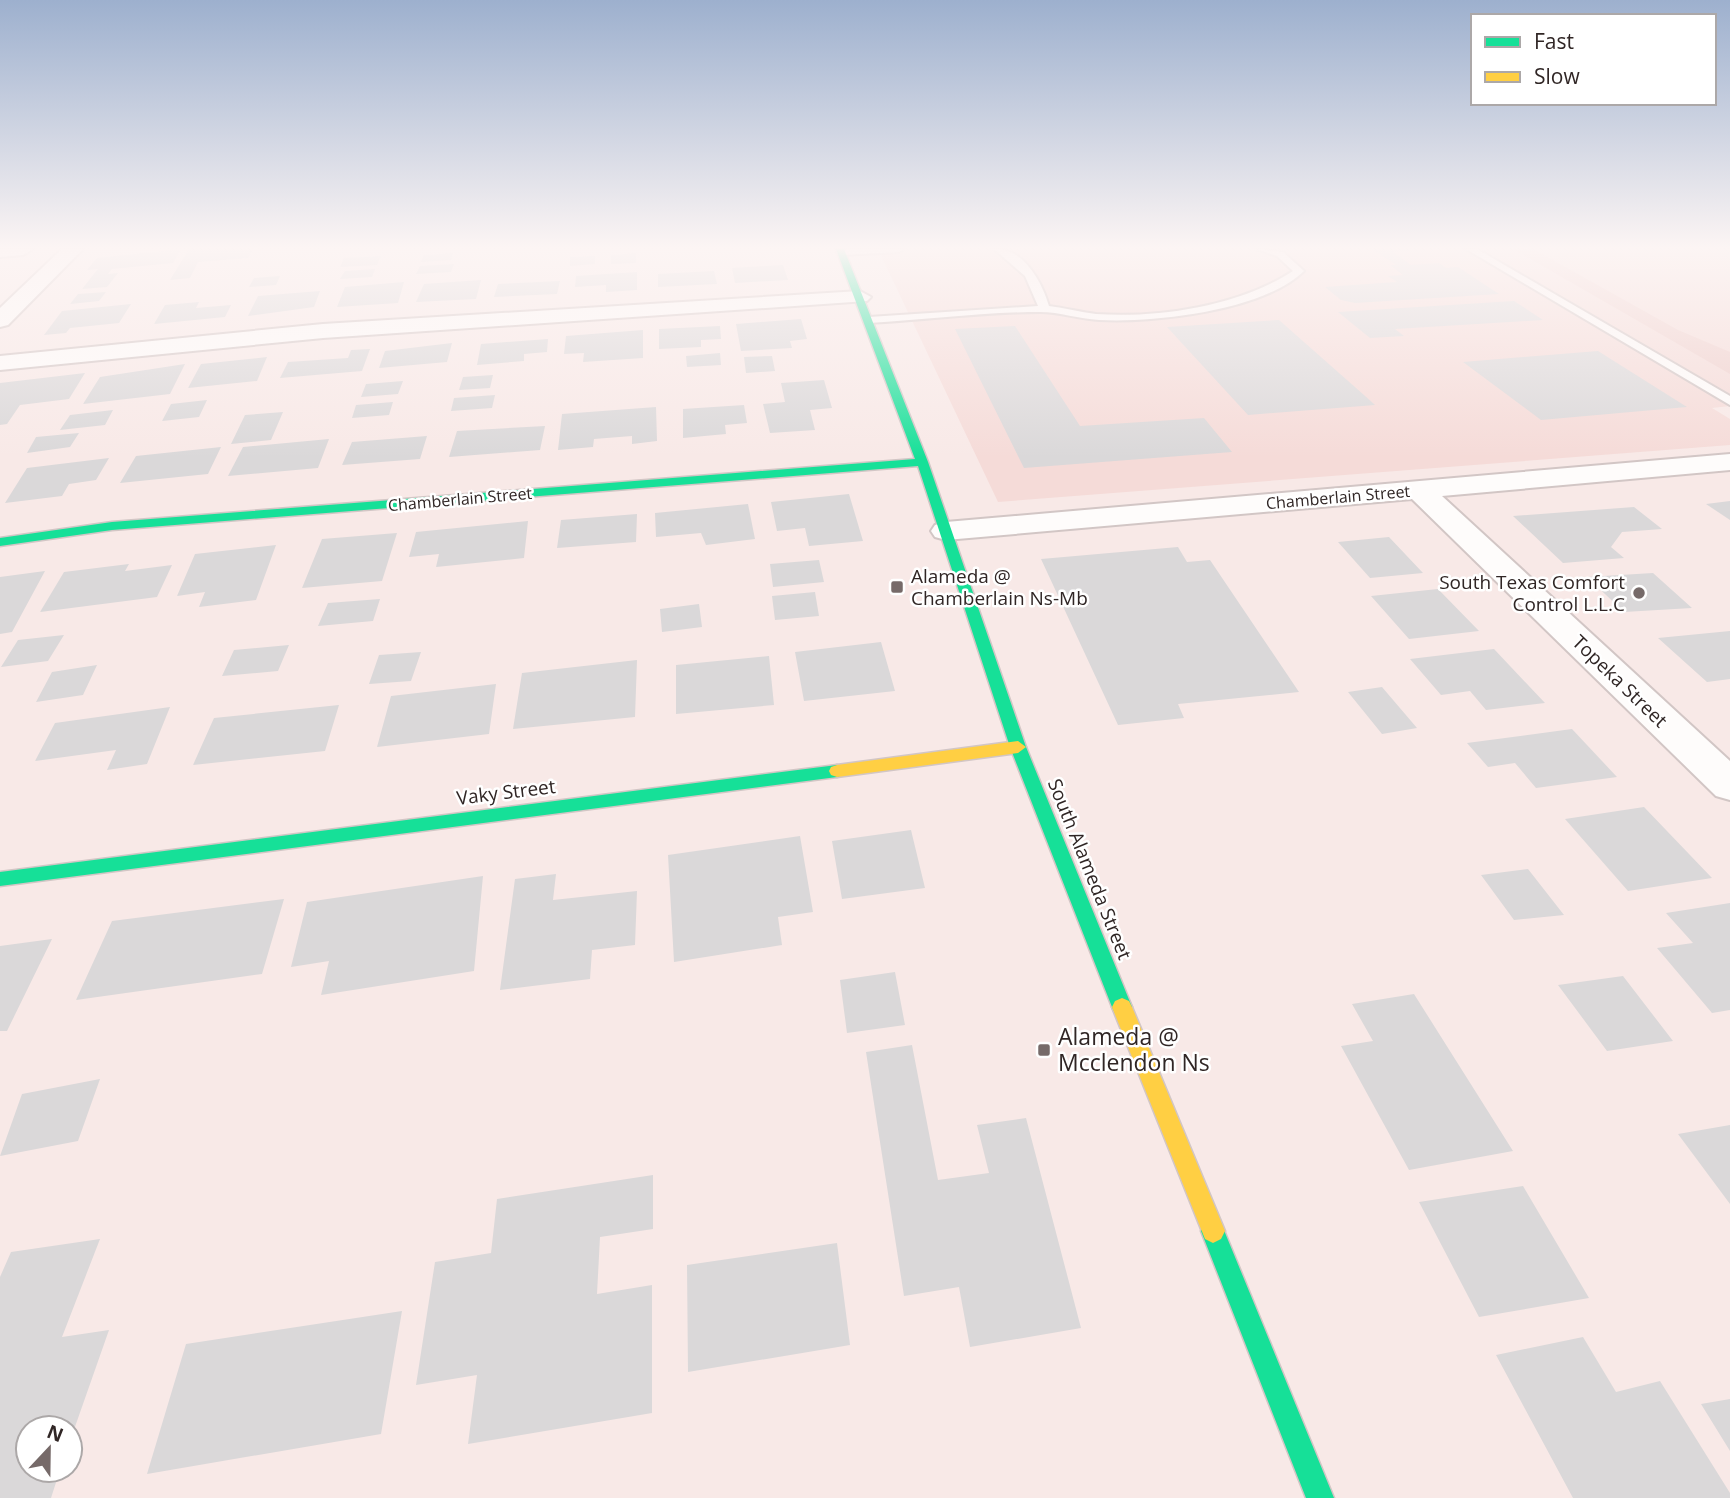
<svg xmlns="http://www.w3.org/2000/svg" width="1730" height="1498" font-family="'Open Sans',sans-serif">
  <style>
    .built { fill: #f5dbd8 }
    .green { fill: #efcfcc }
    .building { fill: #dad8d9 }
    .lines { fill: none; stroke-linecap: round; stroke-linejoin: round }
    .lane-casing { stroke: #d2c6c5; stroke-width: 4 }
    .street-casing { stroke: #d2c6c5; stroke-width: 4 }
    .fast-casing { stroke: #d2c6c5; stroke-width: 3 }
    .slow-casing { stroke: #d2c6c5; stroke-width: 3 }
    .lane { fill: #fefcfb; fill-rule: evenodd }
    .street { fill: #fefcfb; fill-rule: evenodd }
    .fast { fill: #16e098; fill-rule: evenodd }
    .slow { fill: #ffcf43; fill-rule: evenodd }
    .poi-dot { fill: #766a69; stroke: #fff; stroke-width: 2.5 }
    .labels { text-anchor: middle; stroke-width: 5; stroke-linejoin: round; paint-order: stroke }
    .far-street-label { font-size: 16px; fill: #302625; stroke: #fff }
    .poi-label { font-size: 19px; fill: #302625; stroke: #fff; text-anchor: start }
    .street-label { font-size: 19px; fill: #302625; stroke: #fff }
    .near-poi-label { font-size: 23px; fill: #302625; stroke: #fff; text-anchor: start }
  </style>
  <rect width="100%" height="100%" fill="#f8e9e7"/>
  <path class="built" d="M878,249H1730V406L1712,408L1730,419V445L998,502Z"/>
  <path class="green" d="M1513,249H1533L1678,330L1730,352V374Z"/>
  <path class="building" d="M181,249L173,263L112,269L108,274L118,273L107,287L82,289L98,269L87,270L97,258Z
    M189,249H253L248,258L198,262L190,278L170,280Z
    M1372,249H1417L1393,252L1411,265L1439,263L1446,268L1458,267L1499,294L1355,303L1341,300L1325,287L1397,282L1388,276L1403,275L1390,265H1396Z
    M453,253L451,260L421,262L424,255Z
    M636,253V263L611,264V255Z
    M381,256L377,265L340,267L344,258Z
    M595,256V264L570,266V257Z
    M454,264L451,272L416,274L420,266Z
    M783,265L788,280L735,283L732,268Z
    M375,269L372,277L340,279L345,271Z
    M714,271L717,284L658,287V274Z
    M637,272V290L606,292V285L575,287L576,276Z
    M280,276L276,285L249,287L254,278Z
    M481,280L476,299L416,302L424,284Z
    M560,281L557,294L494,297L498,284Z
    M404,282L398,303L337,307L345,287Z
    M320,291L314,307L248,316L258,296Z
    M106,292L99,301L70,304L78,294Z
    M1514,301L1543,320L1395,329L1404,336L1370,338L1338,312Z
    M199,302L196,308L231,305L225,317L154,324L165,305Z
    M131,304L119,323L70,328L66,333L44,335L62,311Z
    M801,319L807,339L790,341L792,348L741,351L736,324Z
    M1279,320L1364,395L1375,405L1248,415L1167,327Z
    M720,326L721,339L701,340V347L659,349V329Z
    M1015,326L1080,426L1204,418L1232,452L1024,468L955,329Z
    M643,330V358L583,362L584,353L564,354L566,336Z
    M548,339L547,352L524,354V361L477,365L481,344Z
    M452,343L447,362L379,368L385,351Z
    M370,349L362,371L280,378L288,362L348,358L351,350Z
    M1598,351L1687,407L1541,420L1463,362Z
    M720,353L721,365L687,367L686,356Z
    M772,356L775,371L746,373L744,357Z
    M267,357L257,381L188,388L201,364Z
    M185,364L170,394L83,404L100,377Z
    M85,373L69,399L20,405L7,424L0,425V383Z
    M493,375L490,388L459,390L463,377Z
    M824,380L832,408L810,410L815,430L770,433L763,404L785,402L781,383Z
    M403,381L398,394L361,397L366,384Z
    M495,395L492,408L451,411L454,398Z
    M207,400L199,417L162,421L171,404Z
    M393,402L389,415L352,418L356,405Z
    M744,405L747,423L725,425L726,434L683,438V409Z
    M656,407L657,441L632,444V436L594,439L593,447L558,450L562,414Z
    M113,410L105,425L60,430L70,415Z
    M283,412L271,440L231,444L245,415Z
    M545,426L540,450L449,457L457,431Z
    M79,433L70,447L27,453L36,437Z
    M427,436L420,459L342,465L352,442Z
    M329,439L318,468L228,476L243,447Z
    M221,447L208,474L120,483L136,456Z
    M109,458L96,480L69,484L62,496L5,503L27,468Z
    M849,494L863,541L809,546L805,528L777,531L771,502Z
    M1730,501V520L1706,504Z
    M748,504L755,539L706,545L701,533L656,537L655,513Z
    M1634,507L1662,529L1622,532L1611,547L1624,558L1563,563L1513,516Z
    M637,514L636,542L557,548L561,520Z
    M528,521L524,558L436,567L439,554L409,557L416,532Z
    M397,533L382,581L302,588L322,539Z
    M1389,537L1423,573L1370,578L1338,542Z
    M276,545L256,600L199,607L205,592L177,596L195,554Z
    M1178,547L1187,562L1210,560L1299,692L1178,704L1184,718L1118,725L1041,559Z
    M819,560L824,582L773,587L770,564Z
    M129,564L125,571L172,565L157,597L40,612L64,572Z
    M45,571L12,632L0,634V577Z
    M1653,573L1692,608L1624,612L1587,577Z
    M1438,589L1479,631L1409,639L1371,596Z
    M815,592L819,616L775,620L772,596Z
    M380,599L373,621L318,626L328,603Z
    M699,604L702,627L662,632L660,609Z
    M1730,631V679L1707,682L1658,638Z
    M64,635L48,661L1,667L18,640Z
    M881,642L895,691L804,701L795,652Z
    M289,645L278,671L222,676L234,650Z
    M1494,649L1545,703L1486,710L1470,691L1441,695L1410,659Z
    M421,652L411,681L369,684L379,655Z
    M769,656L774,705L676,714V665Z
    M637,660L635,717L513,729L522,673Z
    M97,665L83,695L36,702L52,672Z
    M496,684L489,734L377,747L391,696Z
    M1382,687L1417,728L1382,734L1348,692Z
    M339,705L325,751L193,765L214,718Z
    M170,707L147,764L107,770L116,750L35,761L55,723Z
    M1572,729L1617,777L1536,788L1515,763L1488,767L1467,743Z
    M1644,807L1712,878L1628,891L1565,819Z
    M911,830L925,888L842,899L832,841Z
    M800,836L813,912L778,917L782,945L674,962L668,855Z
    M1528,869L1564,915L1514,920L1481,875Z
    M556,874L553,900L637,891L635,945L592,950L590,979L500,990L515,879Z
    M483,876L474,971L321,995L329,961L291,967L307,902Z
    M284,899L262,974L76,1000L112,921Z
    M1730,903V1010L1712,1013L1657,948L1693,943L1666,913Z
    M52,939L7,1031H0V946Z
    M895,972L905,1025L847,1033L840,980Z
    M1623,976L1673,1041L1607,1051L1558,985Z
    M1414,994L1513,1151L1409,1170L1341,1046L1373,1041L1352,1004Z
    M912,1045L938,1180L989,1173L977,1125L1026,1118L1081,1328L970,1347L959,1287L904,1296L866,1052Z
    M100,1079L78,1141L0,1156L22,1094Z
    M1730,1125V1204L1678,1134Z
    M653,1175V1229L600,1237L597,1294L652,1285V1413L468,1444L477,1375L416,1385L435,1262L491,1253L497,1199Z
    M1523,1186L1589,1298L1479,1317L1419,1202Z
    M100,1239L62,1337L109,1330L70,1441V1428H28V1470H60L51,1498H0V1277L11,1252Z
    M837,1243L850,1345L688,1372L687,1265Z
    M402,1311L381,1434L147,1474L186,1344Z
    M1583,1337L1616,1392L1660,1381L1730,1493V1498H1573L1496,1355Z
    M1730,1399V1451L1701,1404Z"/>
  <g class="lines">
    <defs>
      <path id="lane" d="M850,249H904L899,252L842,255L837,252Z
        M994,249C1023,247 1042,282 1049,306C1065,308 1080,312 1096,314C1160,318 1239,306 1293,271L1277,256L1256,249L1283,252L1304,271C1263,311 1154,323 1099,320C1079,319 1060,312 1040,312C983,312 926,320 869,323L864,320L869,317L1038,306L1025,276Z
        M1466,249H1477L1730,396V405Z"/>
      <path id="street" d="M0,249H33L23,255L0,257Z
        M62,249H83L8,325L0,327V308Z
        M860,291L871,297L867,301L323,338L0,370V356L323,324Z
        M1730,454V470L1442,496L1730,761V800L1716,796L1412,499L946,540L935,537L931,531L935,525L946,522Z"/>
      <path id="fast" d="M836,249H844L928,462L1026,747L1132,1007L1129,1013L1122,1016L1115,1013L1112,1007L1010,747L918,466L112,530L0,546V538L112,522L915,459Z
        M837,765L843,767L845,771L843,775L837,777L0,886V872Z
        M1213,1219L1221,1223L1334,1498H1306L1201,1231L1205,1223Z"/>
      <path id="slow" d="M1018,741L1026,747L1018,753L837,777L831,775L829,771L831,767L837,765Z
        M1122,998L1129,1001L1132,1007L1225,1231L1221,1239L1213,1243L1205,1239L1112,1007L1115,1001Z"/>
    </defs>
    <use href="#lane" class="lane-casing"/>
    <use href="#street" class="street-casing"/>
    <use href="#fast" class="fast-casing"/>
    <use href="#slow" class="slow-casing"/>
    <use href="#lane" class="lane"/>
    <use href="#street" class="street"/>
    <use href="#fast" class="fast"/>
    <use href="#slow" class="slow"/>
  </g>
  <linearGradient id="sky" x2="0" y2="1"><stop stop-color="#9db0ce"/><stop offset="0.54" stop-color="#fcf5f4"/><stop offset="1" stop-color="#fcf5f4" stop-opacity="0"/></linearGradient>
  <rect width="1730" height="458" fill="url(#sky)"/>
  <g class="poi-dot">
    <rect x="890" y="580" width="14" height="14" rx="3.5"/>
    <circle cx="1639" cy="593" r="7"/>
    <rect x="1037" y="1043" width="14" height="14" rx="3.5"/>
  </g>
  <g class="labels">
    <g class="far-street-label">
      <text transform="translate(1338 497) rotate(-5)" y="6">Chamberlain Street</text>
      <text transform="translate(460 499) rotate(-5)" y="6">Chamberlain Street</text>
    </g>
    <g class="poi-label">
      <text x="911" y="583">Alameda @<tspan x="911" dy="22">Chamberlain Ns-Mb</tspan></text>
      <text x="1625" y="589" text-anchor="end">South Texas Comfort<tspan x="1625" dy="22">Control L.L.C</tspan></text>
    </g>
    <g class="street-label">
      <text transform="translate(1620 681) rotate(44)" y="7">Topeka Street</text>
      <text transform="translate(506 792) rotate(-7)" y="7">Vaky Street</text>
      <text transform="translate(1090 869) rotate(68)" y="7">South Alameda Street</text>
    </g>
    <g class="near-poi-label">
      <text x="1058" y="1045">Alameda @<tspan x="1058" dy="26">Mcclendon Ns</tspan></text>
    </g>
  </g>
  <rect x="1471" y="14" width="245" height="91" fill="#ffffff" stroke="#aca8a8" stroke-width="2"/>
  <rect x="1485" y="37" width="35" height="10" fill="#16e098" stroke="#aca8a8" stroke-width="2"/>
  <text x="1534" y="49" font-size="21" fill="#302625">Fast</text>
  <rect x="1485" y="72" width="35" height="10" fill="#ffcf43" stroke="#aca8a8" stroke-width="2"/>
  <text x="1534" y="84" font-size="21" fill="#302625">Slow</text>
  <g transform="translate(49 1449) rotate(22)"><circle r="33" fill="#ffffff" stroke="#aca8a8" stroke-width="2"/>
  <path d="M0-5L12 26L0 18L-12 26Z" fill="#766a69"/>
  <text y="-10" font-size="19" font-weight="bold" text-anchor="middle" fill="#302625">N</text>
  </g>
</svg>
